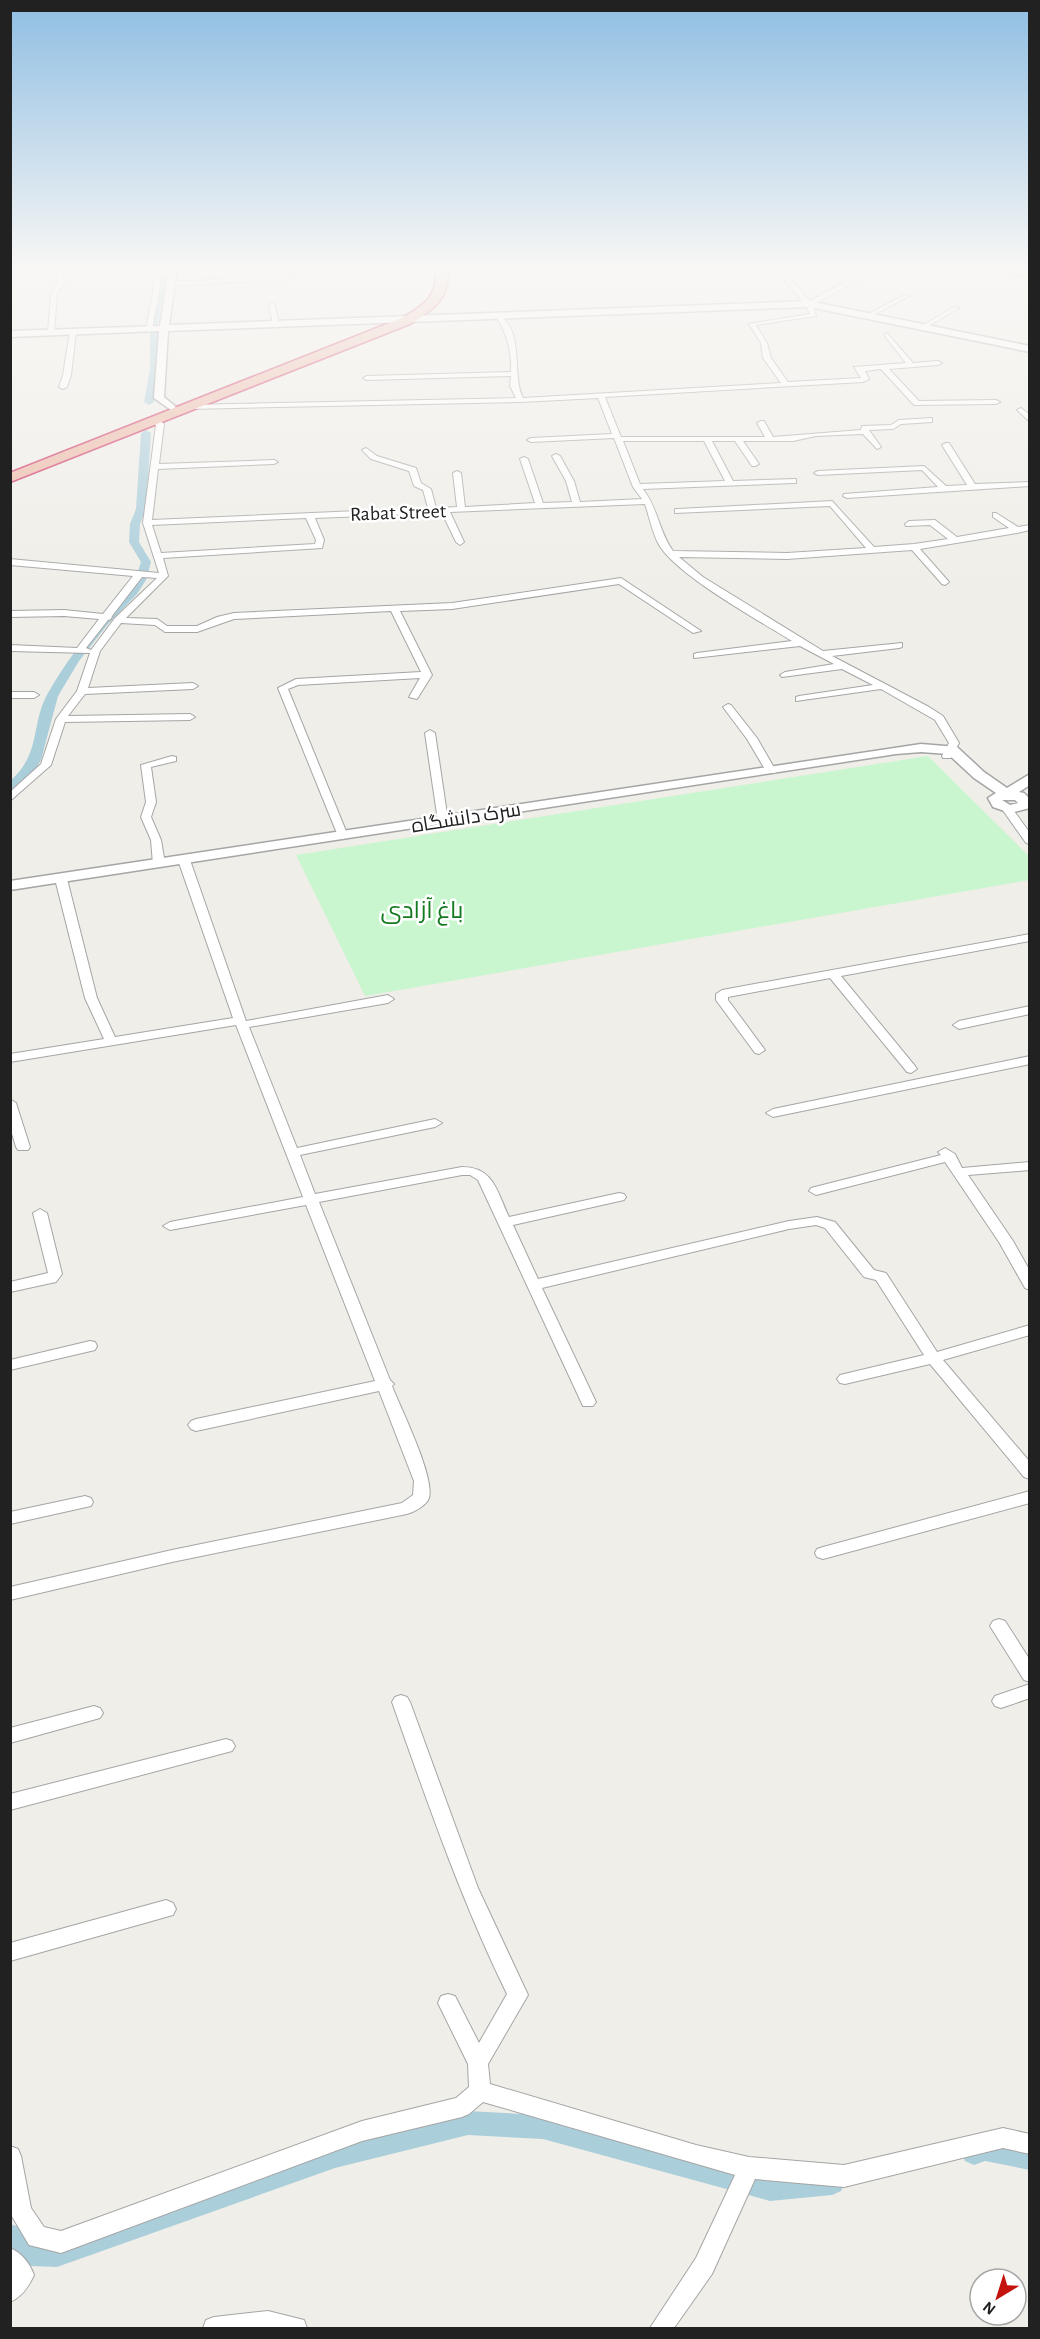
<svg xmlns="http://www.w3.org/2000/svg" width="1040" height="2339" font-family="'Alegreya Sans',Cairo,sans-serif">
  <style>
    .park { fill: #c9f6ce }
    .lines { fill: none; stroke-linecap: round; stroke-linejoin: round }
    .canal { fill: #abcedb; fill-rule: evenodd }
    .minor-casing { stroke: #a5a5a5; stroke-width: 2 }
    .tertiary-casing { stroke: #a5a5a5; stroke-width: 3 }
    .secondary-casing { stroke: #64730c; stroke-width: 2 }
    .trunk-casing { stroke: #d03364; stroke-width: 3 }
    .minor { fill: #fff; fill-rule: evenodd }
    .tertiary { fill: #fff; fill-rule: evenodd }
    .secondary { fill: #f1f6c0; fill-rule: evenodd }
    .trunk { fill: #ecb6a4; fill-rule: evenodd }
    .labels { text-anchor: middle; stroke-width: 5; stroke-linejoin: round; paint-order: stroke }
    .far-street-label { font-size: 20px; fill: #212121; stroke: #fff }
    .park-label { font-size: 24px; fill: #137a1f; stroke: #fff }
  </style>
  <rect width="100%" height="100%" fill="#f0eee8"/>
  <path class="park" d="M928,756L1029,856V880L365,996L296,855Z"/>
  <g class="lines">
    <path class="canal" d="M160,269H168L158,324V370L154,402L149,405L144,402L150,370V324Z
      M146,430L151,433L146,509L140,524L139,542L151,562L146,580L137,594L108,624L79,661L58,696L41,760L34,772L10,792V781C42,753 30,725 48,693C62,668 80,644 99,621C118,599 132,593 141,562L129,542L130,524L136,509L141,433Z
      M468,2111L543,2115L770,2175L832,2169L841,2173L845,2182L841,2191L832,2195L770,2201L543,2139L468,2135L335,2168L57,2267L31,2266L10,2257V2224L20,2227L30,2238L57,2239L335,2142Z
      M985,2135L1030,2144V2170L985,2161L974,2165L965,2161L961,2152L965,2143Z"/>
    <defs>
      <path id="minor" d="M61,269H67L61,276L65,281L57,293L54,333L51,335L48,333L51,293L59,281L55,276Z
        M157,269H163L152,330L149,332L146,330Z
        M775,269H781L810,301L868,269H876L813,305L816,316L756,325L767,343L771,358L788,382L861,378L854,367L906,363L884,335L887,333L913,363L938,361L942,363L938,365L889,369L919,401L996,400L1000,402L996,404L914,405L881,369L865,371L869,379L863,382L605,397L621,437H765L757,423L761,421H764L773,437L861,430L862,426L891,425L899,420L932,418V422L901,424L893,429L869,430L881,447L877,449L863,434L816,436L793,441H743L759,464L755,466H752L735,441H712L733,481L796,479V483H793L643,489C658,508 659,532 673,551L787,553L866,548L830,506L675,513V509H678L832,501L874,547L914,544L948,539L930,525L906,526L905,524L909,521L935,520L957,537L1009,528L993,517V513H996L1018,527L1030,525V530L1017,533L920,549L949,582L945,585L942,584L912,550L787,559L679,557L703,577L823,651L902,643V647L899,648L832,656L929,707L943,716L959,743L951,758H943L942,756L949,743L935,720L881,689L796,701V697L799,696L873,685L842,669L782,677L780,675L785,672L834,664L800,646L694,658V654L697,653L792,641C760,621 674,574 658,543C652,531 649,516 645,504L450,512L464,542L460,545L456,542L442,513L315,518L324,540L322,548L163,558L168,576L126,618L157,619L167,626H197L217,617L234,613L452,603L621,578L701,631L693,633L619,584L452,609L400,611L432,675L417,699L409,697L420,678L298,685L288,689L348,836L343,839L338,836L278,688L296,679L421,672L391,611L234,619L197,632H165L155,625L121,623L100,651L88,688L193,683L198,686L193,689L85,694L68,716L190,714L195,717L190,720L65,722L51,765L10,801V792L41,764L56,719L77,691L90,653L10,651V645L77,648L99,619L64,616L10,617V611L64,610L103,614L133,576L10,565V559L159,573L143,523L156,425L151,422V418H157L164,424L159,464L274,460L278,462L274,464L158,469L152,520L428,508L423,490L414,486L409,471L371,459L362,450L366,448L377,456L416,468L421,483L431,489L436,508L457,507L453,473L457,471L461,473L465,507L535,503L520,459L524,457L528,459L543,503L572,502L566,481L552,456L556,454L560,456L574,481L580,502L642,499L633,487L614,438L531,442L527,440L531,438L612,434L598,398L521,402L188,409L184,407L188,405L516,398L510,386L511,376L367,380L363,378L367,376L511,372C512,353 507,332 496,317L499,315C525,332 511,374 523,398L781,383L763,358L761,343L749,324L810,314L806,305ZM623,441H704L725,481L640,484ZM306,518L316,540L315,544L161,553L152,525ZM142,577L157,578L115,618L91,650L86,648L108,620L111,619L112,616Z
        M291,276L293,279L171,286L168,284L171,282Z
        M904,295L909,296L870,317L865,316Z
        M272,303L275,305L279,325L276,327L273,325L269,305Z
        M954,307L959,308L925,328L920,327Z
        M73,330L76,332L71,375L67,387L63,389L59,387L63,375L70,332Z
        M1021,408L1030,415V422L1017,410Z
        M946,443H949L975,484L1030,482V486L847,498L843,496L844,494L938,487L922,470L818,475L814,473L818,471L924,466L946,486L967,485L942,445Z
        M10,692H34L39,695L34,698H10Z
        M728,704L731,705L757,738L776,771L775,773H767L766,771L747,739L723,707Z
        M430,730L435,733L448,821L443,824L438,821L425,733Z
        M172,756L176,757V761L151,767L156,802L151,817L161,840L165,864L159,867L153,864L151,840L141,817L146,802L141,765Z
        M1007,806L1011,807L1030,833V844L1026,843L1002,809Z
        M184,857L190,860L246,1021L388,995L394,999L388,1003L249,1027L297,1148L435,1119L442,1123L435,1127L300,1155L315,1194L462,1167C494,1167 497,1192 509,1217L619,1193L624,1194L626,1197L624,1200L513,1225L538,1279L789,1221L817,1217L835,1222L874,1270L886,1273L937,1352L1030,1325V1335L943,1360L1030,1462V1479L1024,1477L930,1364L845,1384L840,1383L837,1379L840,1375L924,1355L876,1280L864,1277L825,1228L816,1225L789,1229L542,1288L596,1402L593,1406H583L478,1180L470,1175H462L319,1202L390,1380L394,1384L392,1386C401,1409 435,1477 429,1498C427,1505 414,1512 407,1514L172,1562L10,1600V1587L172,1550L402,1503L413,1495L414,1481L379,1391L196,1431L191,1429L188,1425L191,1421L196,1419L375,1381L306,1205L170,1230L163,1226L170,1222L303,1197L236,1025L10,1062V1054L104,1039L85,998L55,879L61,876L67,879L97,998L115,1037L233,1018L178,860Z
        M1030,934V941L841,976L915,1066L917,1069L911,1073L907,1072L830,978L728,997V1000L765,1050L759,1054L755,1053L716,1000V994L722,990Z
        M1030,1006V1014L959,1029L953,1025L959,1021Z
        M1030,1056V1064L773,1117L766,1113L773,1109Z
        M10,1099L16,1103L30,1147L28,1150H18L16,1147L10,1127Z
        M945,1148L955,1154L962,1168L1030,1162V1170L968,1175L1013,1241L1030,1271V1290L1025,1288L999,1242L945,1162L816,1195L809,1191L811,1188L941,1155L938,1152Z
        M40,1209L47,1213L62,1274L56,1282L10,1292V1282L48,1273L33,1213Z
        M90,1341L95,1342L97,1346L95,1350L10,1370V1360Z
        M1030,1491V1503L823,1559L817,1557L815,1553L817,1549L823,1547Z
        M85,1496L91,1498L93,1502L91,1506L10,1524V1512Z
        M999,1619L1005,1621L1030,1660V1682L1024,1680L990,1626L993,1621Z
        M1030,1684V1698L1001,1708L995,1706L992,1701L995,1696Z
        M401,1695L407,1697L410,1702L478,1888L528,1995L488,2064L490,2084L696,2145L749,2157L844,2165L1003,2128L1030,2134V2154L1003,2148L844,2187L755,2179L712,2274L674,2328H650L696,2258L735,2175L483,2102L469,2114L462,2117L362,2141L61,2253L29,2245L10,2213V2146L18,2149L21,2156L31,2208L44,2227L61,2231L362,2121L456,2098L469,2087L468,2064L438,2003L441,1996L448,1994L455,1996L479,2043L507,1994C461,1900 427,1801 392,1702L395,1697Z
        M94,1706L100,1708L103,1713L100,1718L10,1743V1728Z
        M226,1739L232,1741L235,1746L232,1751L10,1810V1794Z
        M166,1900L173,1903L176,1909L173,1915L10,1961V1943Z
        M10,2248C22,2253 30,2264 34,2275C29,2286 22,2297 10,2302Z
        M268,2311L304,2320L307,2328H203L206,2320L214,2317Z"/>
      <path id="tertiary" d="M169,269H177L169,325L809,301L1030,346V352L809,307L168,331L164,397L176,407L171,410L154,398L159,331L10,337V331L160,326Z
        M921,744L957,747L984,772L1007,788L1030,774V785L1019,792L1024,793L1030,799V808L1010,813L993,807L988,798L996,793L974,778L948,754L921,752L896,754L10,890V881ZM1002,800H1015L1018,803L1010,805Z"/>
      <path id="secondary" d="M995,269L1030,272V278L997,271Z"/>
      <path id="trunk" d="M435,269H447C451,298 433,310 410,324L10,482V473L402,318C423,306 439,296 435,269Z"/>
    </defs>
    <use href="#minor" class="minor-casing"/>
    <use href="#tertiary" class="tertiary-casing"/>
    <use href="#secondary" class="secondary-casing"/>
    <use href="#trunk" class="trunk-casing"/>
    <use href="#minor" class="minor"/>
    <use href="#tertiary" class="tertiary"/>
    <use href="#secondary" class="secondary"/>
    <use href="#trunk" class="trunk"/>
  </g>
  <linearGradient id="sky" x2="0" y2="1"><stop stop-color="#8fbee3"/><stop offset="0.45" stop-color="#f8f7f5"/><stop offset="1" stop-color="#f8f7f5" stop-opacity="0"/></linearGradient>
  <rect width="1040" height="596" fill="url(#sky)"/>
  <g class="labels">
    <g class="far-street-label">
      <text transform="translate(398 512) rotate(-2)" y="7">Rabat Street</text>
      <text transform="translate(466 817) rotate(-9)" y="7">سرک دانشگاه</text>
    </g>
    <g class="park-label">
      <text x="422" y="918">باغ آزادی</text>
    </g>
  </g>
  <rect width="1040" height="2339" fill="none" stroke="#212121" stroke-width="24"/>
  <g transform="translate(998 2297) rotate(218)"><circle r="28" fill="#ffffff" stroke="#a6a6a6" stroke-width="1.5"/>
  <path d="M0-4.5L10 22L0 15L-10 22Z" fill="#c4130e"/>
  <text y="-9" font-size="16" font-weight="bold" text-anchor="middle" fill="#212121">N</text>
  </g>
</svg>
